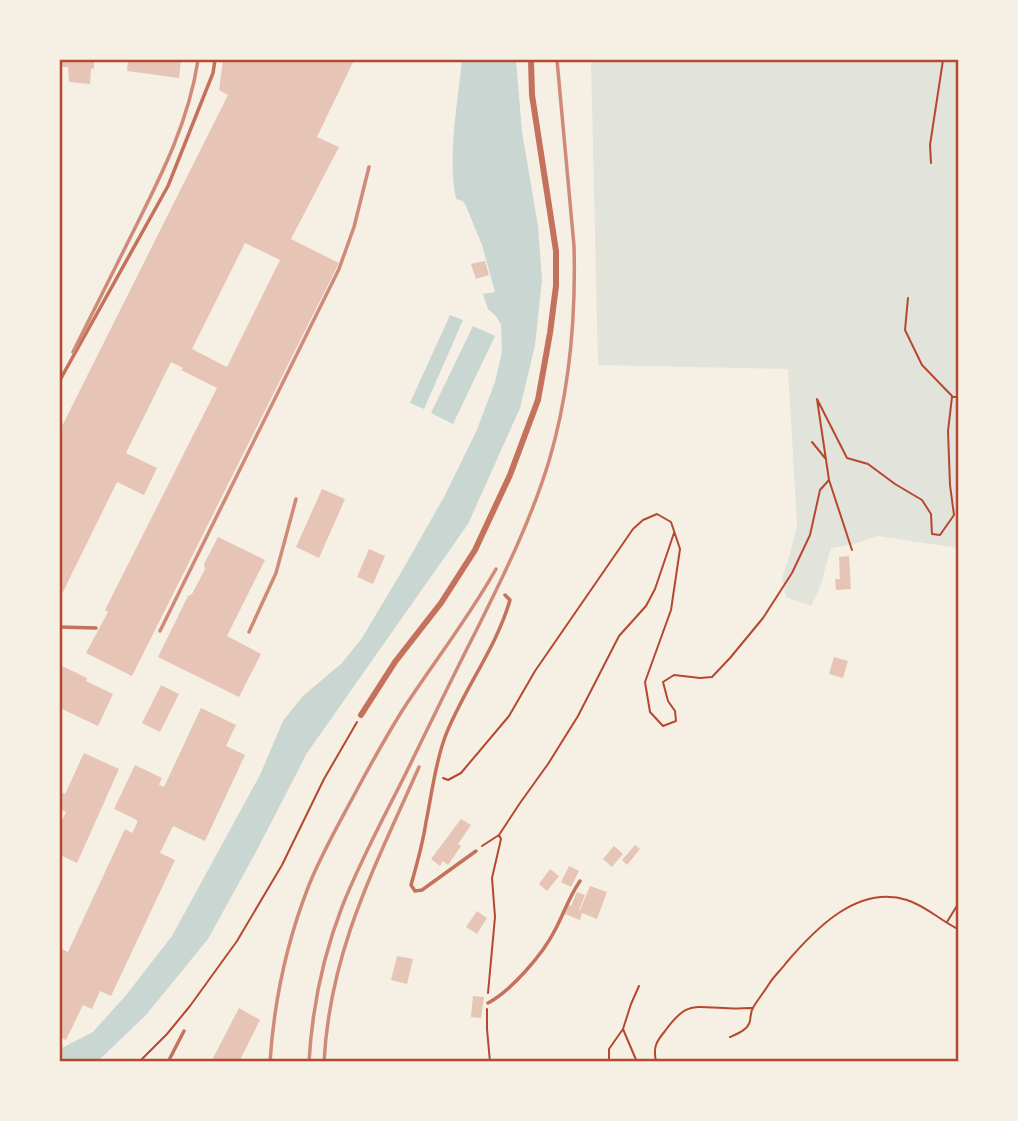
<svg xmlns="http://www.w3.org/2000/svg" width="1018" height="1121" font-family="Montserrat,sans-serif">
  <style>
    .green { fill: #e2e4dc }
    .water { fill: #c9d6d2 }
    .building { fill: #e6c5b7; fill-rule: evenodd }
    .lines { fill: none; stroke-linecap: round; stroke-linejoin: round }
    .path { stroke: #b5482f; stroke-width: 2 }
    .service { stroke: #c5725c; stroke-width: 3.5 }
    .minor { stroke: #c5725c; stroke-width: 6 }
    .rail { stroke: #cf8b77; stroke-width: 3.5 }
    .neatline { fill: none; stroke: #b5482f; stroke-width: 2.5 }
  </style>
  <rect width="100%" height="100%" fill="#f6efe4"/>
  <path class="green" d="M591,60H958V548L877,536L854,544L831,548L820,587L811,606L786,597L782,578L790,554L797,525L788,369L598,365Z"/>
  <path class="water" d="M462,60H516L522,132L538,226L542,280L535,345L520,408L468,524L307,753L258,848L208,939L146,1015L98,1061H60V1049L93,1032L127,994L172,936L260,775L283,721L303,696L342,663L362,638L402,571L444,497L476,432L495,382L502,352L501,325L496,316L488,309L483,294L495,292L482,245L466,206L463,201L456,199C447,157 458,102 462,60Z
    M450,315L463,320L424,409L410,403Z
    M473,326L495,336L453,424L431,413Z"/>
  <path class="building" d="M60,60H94V68L91,69L90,84L69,82L68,67H60Z
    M128,60H181L179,78L127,71Z
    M223,60H354L317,137L339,147L291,239L339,263L132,676L86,653L108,612L105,610L217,388L181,370L183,368L171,362L126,453L157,468L144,495L117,482L60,598V430L228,95L219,90ZM245,243L280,260L227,367L192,349Z
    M485,261L489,275L476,279L471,264Z
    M322,489L345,499L319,558L296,547Z
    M218,537L265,560L227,636L261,654L239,697L158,657L188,596L192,594L205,569L204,564Z
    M369,549L385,556L373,584L357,577Z
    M849,556L851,589L836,590L835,579H840L839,557Z
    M834,657L848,661L843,678L829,674Z
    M60,665L87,678L86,681L113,694L98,726L60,708Z
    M161,685L179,694L160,732L142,723Z
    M201,708L236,725L226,746L245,755L205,841L173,826L160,853L175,860L111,996L100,991L92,1009L83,1005L66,1040L60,1037V948L68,952L125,829L132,833L137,823V820L114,809L135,765L162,778L159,785L164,787Z
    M84,753L119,769L77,863L60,855V825L66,812L60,809V792L65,794Z
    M461,819L471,825L458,844L461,846L448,865L443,861L440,866L431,859Z
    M635,845L640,849L627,865L622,860Z
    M614,846L623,854L612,867L603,859Z
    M569,866L579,871L571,887L561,882Z
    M550,869L559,876L547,891L539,884Z
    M590,886L607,892L597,919L582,913L580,920L565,914L568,905L571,906L577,892L585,895L579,910H580Z
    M477,911L487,918L477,934L466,927Z
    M397,956L413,959L407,984L391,980Z
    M473,996L484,997L481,1018L471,1017Z
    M239,1008L260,1020L239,1062H211Z"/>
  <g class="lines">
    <path class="path" d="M931,163L930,145L943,60
      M908,298L905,330L922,365L952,396
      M812,442L825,458
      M852,550L829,480L817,399L847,458L868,464L895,484L922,500L931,514L932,534L940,535L954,515L950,485L948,431L952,397H958
      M443,778L448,780L461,773L509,716L535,671L633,529L643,520L657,514L671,522L680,549L671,610L645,682L650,712L663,726L676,721L675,711L668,701L663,682L674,675L700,678L712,677L730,658L763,618L792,573L810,535L820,490L829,480
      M499,835L520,803L548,764L578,716L619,636L646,606L655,589L674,533
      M482,846L499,835L501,839L492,878L495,917L488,993
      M947,922L958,904
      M487,1009V1029L490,1062
      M730,1037C737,1034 748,1030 750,1021C751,1015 750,1012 754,1006C759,998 764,992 769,984C774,976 781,970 786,963C815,929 858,884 907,900C926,906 941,921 958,929
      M139,1062L167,1034L190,1006L237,941L282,865L324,779L357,722
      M609,1062V1049L623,1029
      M637,1062L623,1029L631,1004L639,986
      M656,1062C653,1047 656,1042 665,1031C686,1002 692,1007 724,1008C733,1009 743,1008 752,1008"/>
    <path class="service" d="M60,380L168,186L213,73L215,60
      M60,627L96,628
      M476,851L422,890L415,891L411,885C417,864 423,843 426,822C432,793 435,764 445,737C463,690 496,649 510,600L505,595
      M488,1003C511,991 543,954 555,930C564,913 569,897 580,881
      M168,1062L184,1031"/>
    <path class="minor" d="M361,715L395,662L441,603L475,550L510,475L538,400L550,333L556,286V251L532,95L531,60"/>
    <path class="rail" d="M73,352C94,310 115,268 136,226C163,172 189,120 198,60
      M160,631L339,269L354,227L369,167
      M249,632L276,573L296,499
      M270,1062C274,1001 287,941 309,885C321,855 337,827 352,799C368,769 384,740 402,711C433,663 468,619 496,569
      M309,1062C312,1009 323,956 342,907C360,861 384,817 406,773C429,726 452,678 476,631C504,575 531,520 549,461C570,390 576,319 574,246L557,60
      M324,1062C330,950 375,867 419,767"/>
  </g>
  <rect width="1018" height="1121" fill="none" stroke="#f6efe4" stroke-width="122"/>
  <rect x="61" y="61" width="896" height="999" class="neatline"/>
</svg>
